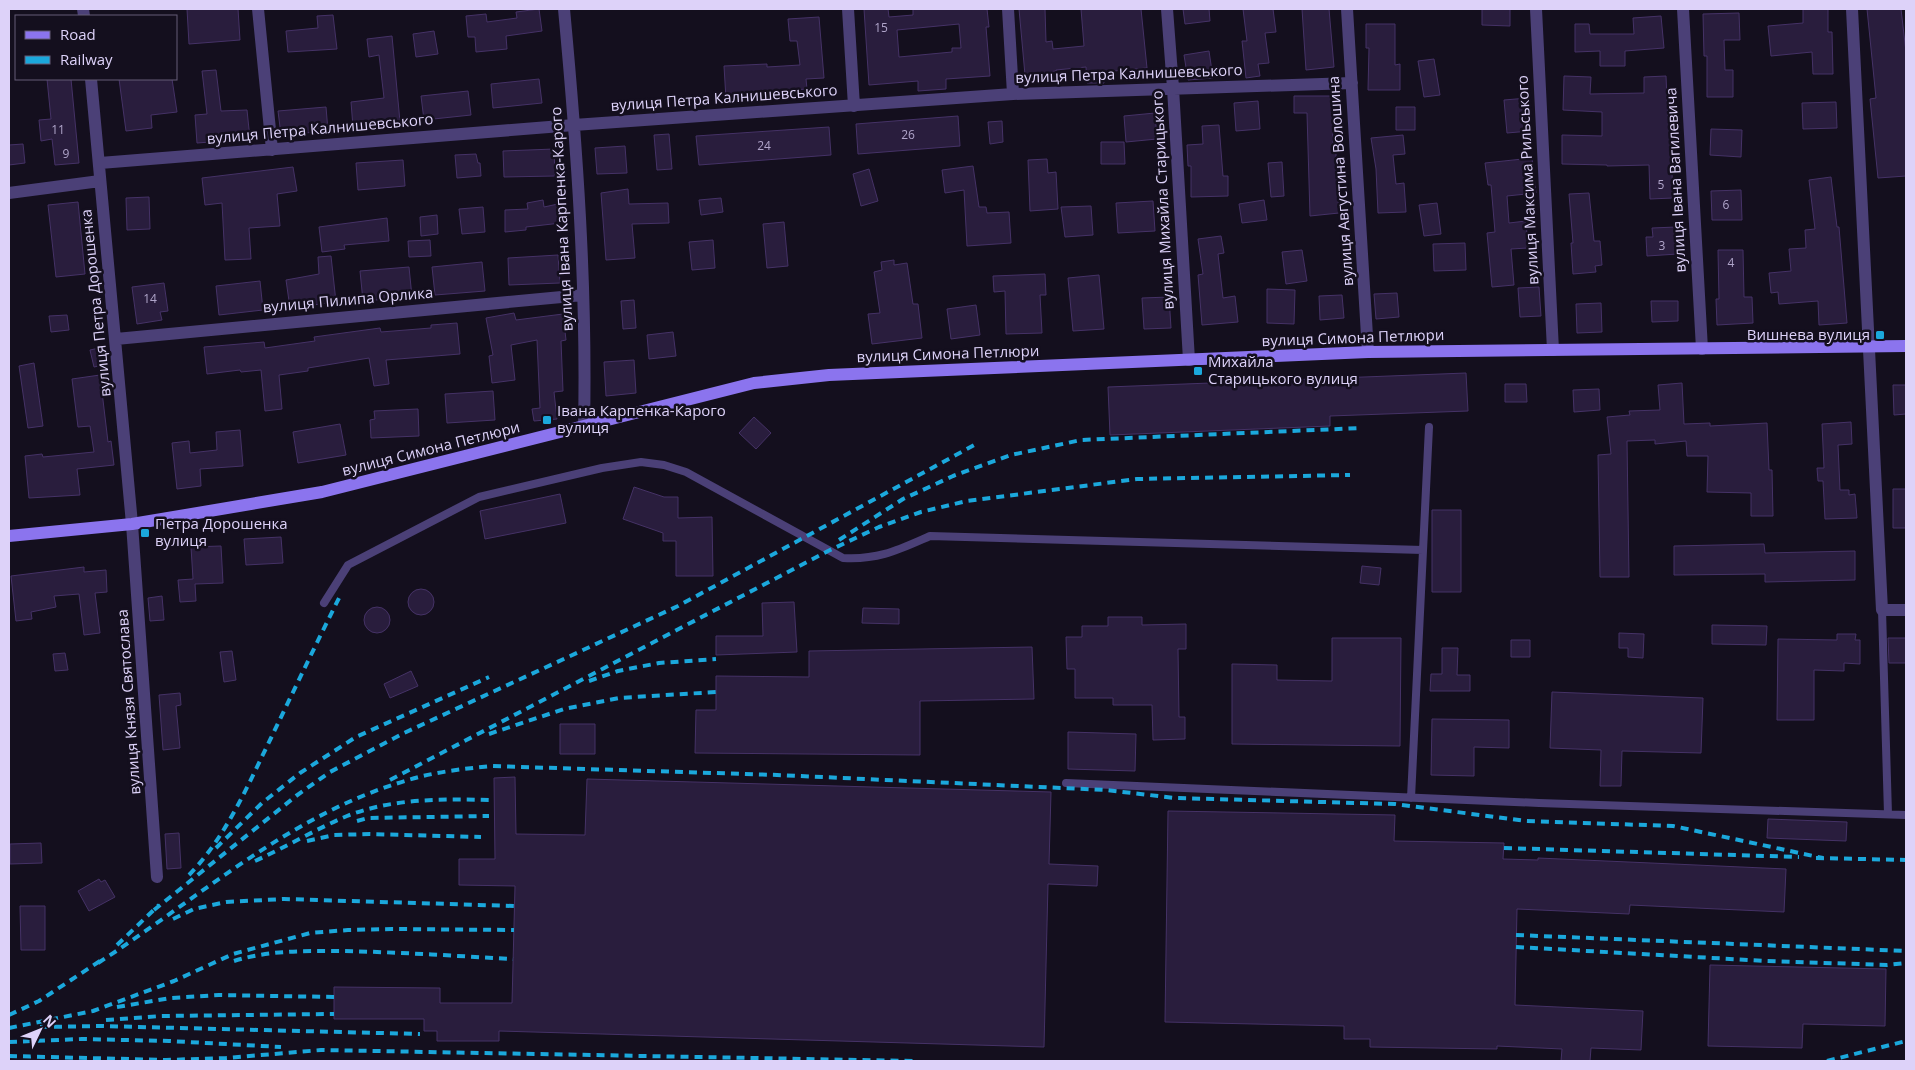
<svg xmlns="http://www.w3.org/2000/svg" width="1915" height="1070" font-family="'Open Sans',sans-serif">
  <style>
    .building { fill: #291d3d; stroke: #453266; fill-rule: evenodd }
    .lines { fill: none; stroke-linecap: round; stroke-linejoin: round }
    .service { stroke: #4b4077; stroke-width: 8 }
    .minor { stroke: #4b4077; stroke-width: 12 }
    .secondary { stroke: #8b74ee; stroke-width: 12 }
    .rail { stroke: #1ba8dc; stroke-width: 4; stroke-dasharray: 8 6; stroke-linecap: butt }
    .poi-dot { fill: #1ba8dc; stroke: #140f1e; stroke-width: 2 }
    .labels { text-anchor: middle; stroke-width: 5; stroke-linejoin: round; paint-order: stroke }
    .number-label { font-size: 12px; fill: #b0a5ca }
    .street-label { font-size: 15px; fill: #ddd2f9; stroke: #140f1e }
    .poi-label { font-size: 15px; fill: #ddd2f9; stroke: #140f1e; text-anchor: start }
  </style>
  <rect width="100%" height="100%" fill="#140f1e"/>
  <path class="building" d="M187,9H238L240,40L189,44Z
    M539,9L542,31L506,36L507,49L476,52L475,37H468L466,16L486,14L487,22L517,18L516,12Z
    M864,9H888L889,17L913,15V9H987L989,27H986L990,76L946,79V89L918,91V81L869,85ZM959,24L961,48H952V52L899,57L897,30Z
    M1019,9H1045L1046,42L1052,41L1053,49L1084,46L1081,9H1141L1147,68L1103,72L1104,83H1087L1086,67L1056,70V71L1025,75Z
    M1183,9H1209L1210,21L1185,24Z
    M1243,9H1273L1276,32L1265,33L1269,63L1258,64L1260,76L1246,78L1242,41H1247Z
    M1302,9H1329L1334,67L1306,70Z
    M1482,9H1510V26L1482,25Z
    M1803,9H1828V32H1832L1833,74H1813L1812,52L1771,56L1768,26L1803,23Z
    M1867,9H1901L1906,52V176L1878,178L1870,99L1876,98Z
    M1739,13L1740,40H1724L1725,70H1733V97H1707V56H1704L1703,14Z
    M333,15L337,49L288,52L286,31L318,28L317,16Z
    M1661,16L1664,48L1625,51V66H1600V51L1575,52V24H1589L1590,34H1634L1633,18Z
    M819,17L824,78L806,79L807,89L768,92L769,97L726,99L724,66L767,64V67L800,65L797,41H790L788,19Z
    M1366,24H1395V65L1400,64V90H1368L1369,48H1366Z
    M434,31L438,54L416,57L413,34Z
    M392,36L400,122L353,127L351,102L384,98L379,55L369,57L367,39Z
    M1209,51L1213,78L1188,80L1184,55Z
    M1434,59L1440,95L1424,97L1418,61Z
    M216,70L221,111L247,110L250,139L197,143L195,115L207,114L202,71Z
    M1564,76L1591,77L1590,94L1644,93V77L1666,76L1668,122H1670L1673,198L1650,199L1649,165L1607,166V165L1562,164V135L1602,136V112L1563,110Z
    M47,79H71L79,163L55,165L52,139L41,141L39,120L51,119Z
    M119,79H172L177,112L151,115L152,128L126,131Z
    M539,79L542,103L493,108L491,84Z
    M468,91L471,115L424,120L421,96Z
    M1294,96H1332L1333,146H1336V170L1339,213L1310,216L1307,113H1294Z
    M1528,98L1530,131L1507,133L1504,100Z
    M1258,101L1260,129L1236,131L1234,103Z
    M1836,102L1837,128L1803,129L1802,103Z
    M326,107L328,131L281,135L278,111Z
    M1396,107H1415V130H1396Z
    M1155,113L1157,139L1126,142L1124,116Z
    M958,116L960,146L858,154L856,124Z
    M1002,121L1003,142L990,144L988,122Z
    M1219,125L1223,176H1228V196L1191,197V166H1188L1187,145L1203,144L1202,126Z
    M829,127L831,155L699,165L696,136Z
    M1711,129L1742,130L1741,157L1710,155Z
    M669,134L672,169L657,170L654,135Z
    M1403,135L1405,154L1393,155L1396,184L1404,183L1406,212L1378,213L1376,169L1371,138Z
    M1101,142H1124L1125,164H1101Z
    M23,144L25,163L9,165V145Z
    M625,146L627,173L597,174L595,148Z
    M554,149L555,176L504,177L503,151Z
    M476,154L478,163H480L481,176L457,178L455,155Z
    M1532,158L1536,193L1507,196L1509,223L1526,221L1528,248L1511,249L1514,285L1492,287L1487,233L1495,232L1491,185H1488L1485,163Z
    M1047,159L1048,173L1056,172L1058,209L1030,211L1028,160Z
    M403,160L405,186L358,190L356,163Z
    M1282,162L1284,196L1271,197L1268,163Z
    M973,166L979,207H986L987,213L1009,212L1011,243L967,246L964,190L945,193L942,170Z
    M293,167L297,191L277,194L280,226L249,228L251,259L225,260L222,203L205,205L202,178Z
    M869,169L878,201L861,206L853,174Z
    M1831,177L1837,227H1839L1847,323L1819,325L1818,301L1779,304L1778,292L1771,293L1769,273L1791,271L1789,249L1806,248L1805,230L1815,229L1809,180Z
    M628,189L629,204L668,203L669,223L632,224L635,258L606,260L601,193Z
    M1741,190L1742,220H1712L1711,191Z
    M1589,193L1594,241H1600L1602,265L1595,266L1596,272L1573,274L1571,243H1573L1569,194Z
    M149,197L150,229L127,230L126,198Z
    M721,198L723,212L701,215L699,200Z
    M543,200L544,207L558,204L561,223L526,227V230L505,232V210L528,209L527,203Z
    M1264,200L1267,220L1242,223L1239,204Z
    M1153,201L1155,231L1118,233L1116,203Z
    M78,202L85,274L56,277L48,205Z
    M1437,203L1441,234L1424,236L1419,205Z
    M1091,206L1093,235L1065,237L1061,207Z
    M483,207L485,232L462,234L459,209Z
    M437,215L438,234L421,236L420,217Z
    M387,218L389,241L344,245L345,249L322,252L319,227Z
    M784,222L788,266L767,268L763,224Z
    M1676,227L1678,254L1647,256L1646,237H1653L1652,228Z
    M1221,236L1224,253L1218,254L1223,298L1235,296L1238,322L1202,325L1198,275L1203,274L1198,239Z
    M430,240L431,256L409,257L408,241Z
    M713,240L715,268L692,270L689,242Z
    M1465,243L1466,270L1434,271L1433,244Z
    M1302,250L1307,281L1286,284L1282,252Z
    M1718,250H1743L1744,297H1752L1753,323L1717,325L1716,299H1719Z
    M558,255L560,283L509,285L508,258Z
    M331,256L336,302L290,308L286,280L319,274L318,257Z
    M894,260V265L907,263L913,304H918L922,338L872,344L868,314L880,313L874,272L882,270L881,262Z
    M482,262L485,291L435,295L432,267Z
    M409,267L412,297L363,301L360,271Z
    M1045,274L1046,295H1040L1042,333L1006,334L1005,291L994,292L993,276Z
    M1099,275L1104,329L1073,331L1068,278Z
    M260,281L263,310L219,315L216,286Z
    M164,283L168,311L160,312L162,320L137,324L132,287Z
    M1539,287L1541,316L1520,317L1518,288Z
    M1267,289L1295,290L1294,324L1267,323Z
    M1397,293L1399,317L1376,319L1374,294Z
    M1342,295L1344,318L1320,320L1319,296Z
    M1169,297L1171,328L1144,329L1142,298Z
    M634,300L636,328L623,329L621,301Z
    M1651,301H1678V321L1652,322Z
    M1601,303L1602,332L1577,333L1576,304Z
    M976,305L980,335L951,339L947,309Z
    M514,313L516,320L563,314L566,340L561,341L563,391L554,392L557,419L534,421L532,409L540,408L537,340L511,345L515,380L492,383L489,356L493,355L486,318Z
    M67,315L69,330L51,332L49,316Z
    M457,323L460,354L386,360L389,384L374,386L369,358L308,368V371L279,375L282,409L265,411L261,370L241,372L240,370L207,374L204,347L264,342L265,348L315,341L314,337L380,328L381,332L431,328V325Z
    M673,332L676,356L649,359L647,335Z
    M104,347L107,364L94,367L90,350Z
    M634,360L636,393L606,396L604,362Z
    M34,363L43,426L28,428L19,366Z
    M1466,373L1468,411L1330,416V426L1110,435L1108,387Z
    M100,375L108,442L111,441L114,465L77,469L80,495L29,498L25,456L42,454L43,457L94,452L90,426L78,427L72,379Z
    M1682,383L1684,424L1710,423V426L1767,423L1769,470H1772L1773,516H1751V493L1707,492L1708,456H1687L1686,441L1655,444V440L1627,441L1629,577H1600L1598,455L1611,454L1607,417L1630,415L1629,411L1660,410L1658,385Z
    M1505,384H1526L1527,402H1505Z
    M1893,385H1906V414L1894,415Z
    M1599,389L1600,410L1574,412L1573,390Z
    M493,391L495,420L447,423L445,394Z
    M418,409L419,436L371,438L370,420L375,419L374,411Z
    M754,417L771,433L756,449L739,433Z
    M1851,422L1852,444L1838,445L1840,490H1849V495L1855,494L1857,518L1825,519L1823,481H1818L1817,468H1824L1822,424Z
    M340,424L346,455L298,463L293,432Z
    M240,430L243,466L200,469L201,486L177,489L172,443L189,441L190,453L217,450L216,432Z
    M634,487L664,497H678V518L712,517L713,576H676V541H663V533L623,519Z
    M1893,489H1906V528H1893Z
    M560,494L566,523L485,539L480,511Z
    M1432,510H1461V592H1432Z
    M281,537L283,563L246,565L244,539Z
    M1764,544L1765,553L1855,551V580L1765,582V574L1674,575V546Z
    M221,546L223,583L195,584L196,601L180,602L178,580L193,579L191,547Z
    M1362,566L1381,568L1379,585L1360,583Z
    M84,567V572L106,570L107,592L95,593L100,633L84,635L79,594L54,596L56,607L31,612L32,619L16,621L11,576Z
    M408 602a13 13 0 1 1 26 0a13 13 0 1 1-26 0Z
    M162,596L164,620L150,621L148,598Z
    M794,602L797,652L716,655V636H763L762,603Z
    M364 620a13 13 0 1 1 26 0a13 13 0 1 1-26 0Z
    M863,608L899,609V624L862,623Z
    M1108,617H1142V625L1186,624V649H1178L1179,717H1185V739L1153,740L1152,705H1113V698H1075V669H1067L1066,637H1082V626H1108Z
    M1712,625L1767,626L1766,645L1712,644Z
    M1619,633L1644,634L1643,658L1628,657V648H1619Z
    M1837,634H1856L1855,640H1860V664L1844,663V671L1814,670V720H1777L1778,639L1837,640Z
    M1332,638H1401L1400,746L1232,744V664L1277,665V680L1332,681Z
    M1888,638H1906V663H1889Z
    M1511,640H1530V657H1511Z
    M1032,647L1034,699L920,701V755L695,753L696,710H716V676L809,677V651Z
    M1442,648H1458L1457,675H1470V691H1430L1431,674H1442Z
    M232,651L236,680L224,682L220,652Z
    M65,653L68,670L55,671L53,654Z
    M411,671L418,686L390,698L384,684Z
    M1552,692L1703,698L1701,753L1622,751L1621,786H1600L1601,750L1550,748Z
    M180,693L181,705L176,706L180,748L163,750L159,695Z
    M1432,719L1509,720V748L1474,747V776L1431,775Z
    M560,724H595V754H560Z
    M1068,732L1136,734L1135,771L1068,769Z
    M515,777L516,834L585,835L587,779L1051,792L1049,864L1098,866L1097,886L1048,884L1044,1047L499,1031V1041H437V1031H424V1019H334V987L440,988V1003H512L515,886L459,885V859H495L494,778Z
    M1168,811L1395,815L1394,841L1504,843L1503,859L1538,860V858L1786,869L1784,912L1630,905L1629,914L1517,909L1515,1005L1643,1011L1641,1050L1591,1048L1590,1061H1561L1562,1049L1497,1046V1049L1370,1047V1039H1344V1026L1165,1022Z
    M1768,819L1847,822L1846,841L1767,838Z
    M179,833L181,868L167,869L165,834Z
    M41,843L42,863L10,864V844Z
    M99,879L101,882L105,880L115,897L89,911L78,891Z
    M20,906H45V950H21Z
    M1710,965L1886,969L1885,1026L1803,1024L1802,1048L1708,1046Z"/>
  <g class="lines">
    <path class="service" d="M324,603L348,565L479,497L602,468L641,462L664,465L686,472L843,558C879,560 898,550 930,536L1423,550
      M1882,610L1888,814
      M1066,783L1539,803L1906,815
      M1411,798L1429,427"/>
    <path class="minor" d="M83,9L84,16
      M258,9L272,150
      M564,9C577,148 587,288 584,427
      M848,9L854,106
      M1008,9L1013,94
      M1167,9L1173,88L1189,360
      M1347,9L1368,352
      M1536,9L1553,350
      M1683,9L1702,349
      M1852,9L1882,610H1906
      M91,79L132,524L157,877
      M100,163L574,125L1013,94L1352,83
      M9,193L100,181
      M116,339L583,295"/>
    <path class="secondary" d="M9,536L132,524L322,492L754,383L829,375L1368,352L1906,346"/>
    <path class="rail" d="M839,540L903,499L953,476L1011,455L1081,440L1361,428
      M589,681L618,671L659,663L716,659
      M489,734L564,709L619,698L716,692
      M390,780L828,551L879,527L921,512L967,501L1137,479L1350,475
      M357,821L368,818L489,816
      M307,841L334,835L370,834L481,837
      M216,848L262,803L300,773L356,737L489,677
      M1504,848L1799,857
      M1816,858L1906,860
      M255,861C286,847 316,829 347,816C393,798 442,799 490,800
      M189,875C226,837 248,785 271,738C294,690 317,642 341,594
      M154,910L296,796L330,772L404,733L678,606L978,443
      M173,919L194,909L226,902L284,899L514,906
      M1516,935L1906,951
      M117,945L159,905
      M1516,947L1767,961L1887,965L1906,963
      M234,961C269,950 305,951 341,951C398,952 456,956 513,959
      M98,963C198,899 289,815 405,781C433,772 462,769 491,766L777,775L1106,790L1175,798L1395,804L1526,821L1673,826L1823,858
      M117,1007L171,998L219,995L334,997
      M9,1015L39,1001L103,959
      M106,1020L161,1016L334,1014
      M40,1027L101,1026L420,1034
      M9,1028L93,1011L174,981L233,954L310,933L348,930L392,929L514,930
      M9,1042L82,1039L169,1041L281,1047
      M9,1056L166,1060L226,1058L321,1050L915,1061
      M1827,1061L1906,1041"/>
  </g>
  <g class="poi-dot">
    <rect x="1875" y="330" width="10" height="10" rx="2.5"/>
    <rect x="1193" y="366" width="10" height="10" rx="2.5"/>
    <rect x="542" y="415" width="10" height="10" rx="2.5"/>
    <rect x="140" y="528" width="10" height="10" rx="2.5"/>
  </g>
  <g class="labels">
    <g class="number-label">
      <text x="881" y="32">15</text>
      <text x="58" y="134">11</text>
      <text x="908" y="139">26</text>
      <text x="764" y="150">24</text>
      <text x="66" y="158">9</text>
      <text x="1661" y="189">5</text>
      <text x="1726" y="209">6</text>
      <text x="1662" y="250">3</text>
      <text x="1731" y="267">4</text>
      <text x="150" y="303">14</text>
    </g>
    <g class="street-label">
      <text transform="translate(1129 74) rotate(-2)" y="5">вулиця Петра Калнишевського</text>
      <text transform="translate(724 98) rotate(-4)" y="5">вулиця Петра Калнишевського</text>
      <text transform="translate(320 129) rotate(-5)" y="5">вулиця Петра Калнишевського</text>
      <text transform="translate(1528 180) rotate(-93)" y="5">вулиця Максима Рильського</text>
      <text transform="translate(1676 180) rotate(-93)" y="5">вулиця Івана Вагилевича</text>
      <text transform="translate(1341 181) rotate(-94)" y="5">вулиця Августина Волошина</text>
      <text transform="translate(1163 200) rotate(-93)" y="5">вулиця Михайла Старицького</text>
      <text transform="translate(562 219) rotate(-93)" y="5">вулиця Івана Карпенка-Карого</text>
      <text transform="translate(348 300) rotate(-5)" y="5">вулиця Пилипа Орлика</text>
      <text transform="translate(96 303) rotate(-96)" y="5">вулиця Петра Дорошенка</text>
      <text transform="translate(1353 338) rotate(-2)" y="5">вулиця Симона Петлюри</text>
      <text transform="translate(948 354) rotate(-2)" y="5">вулиця Симона Петлюри</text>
      <text transform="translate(431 449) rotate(-14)" y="5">вулиця Симона Петлюри</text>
      <text transform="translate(129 702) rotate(-94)" y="5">вулиця Князя Святослава</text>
    </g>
    <g class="poi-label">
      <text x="1870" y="340" text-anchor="end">Вишнева вулиця</text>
      <text x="1208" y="367">Михайла<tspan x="1208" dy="17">Старицького вулиця</tspan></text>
      <text x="557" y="416">Івана Карпенка-Карого<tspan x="557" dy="17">вулиця</tspan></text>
      <text x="155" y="529">Петра Дорошенка<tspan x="155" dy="17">вулиця</tspan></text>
    </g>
  </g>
  <rect width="1915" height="1070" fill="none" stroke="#ddd2f9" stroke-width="20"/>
  <rect x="15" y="15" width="162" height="65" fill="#140f1e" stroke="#645d76"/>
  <rect x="25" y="31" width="25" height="8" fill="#8b74ee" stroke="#645d76"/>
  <text x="60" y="40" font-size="15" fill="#ddd2f9">Road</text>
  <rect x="25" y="56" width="25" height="8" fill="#1ba8dc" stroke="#645d76"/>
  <text x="60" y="65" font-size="15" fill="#ddd2f9">Railway</text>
  <g transform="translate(40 1030) rotate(47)" stroke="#140f1e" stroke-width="4" paint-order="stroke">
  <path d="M0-4L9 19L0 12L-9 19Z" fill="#ddd2f9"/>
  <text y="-8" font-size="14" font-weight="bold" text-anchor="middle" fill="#ddd2f9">N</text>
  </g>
</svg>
